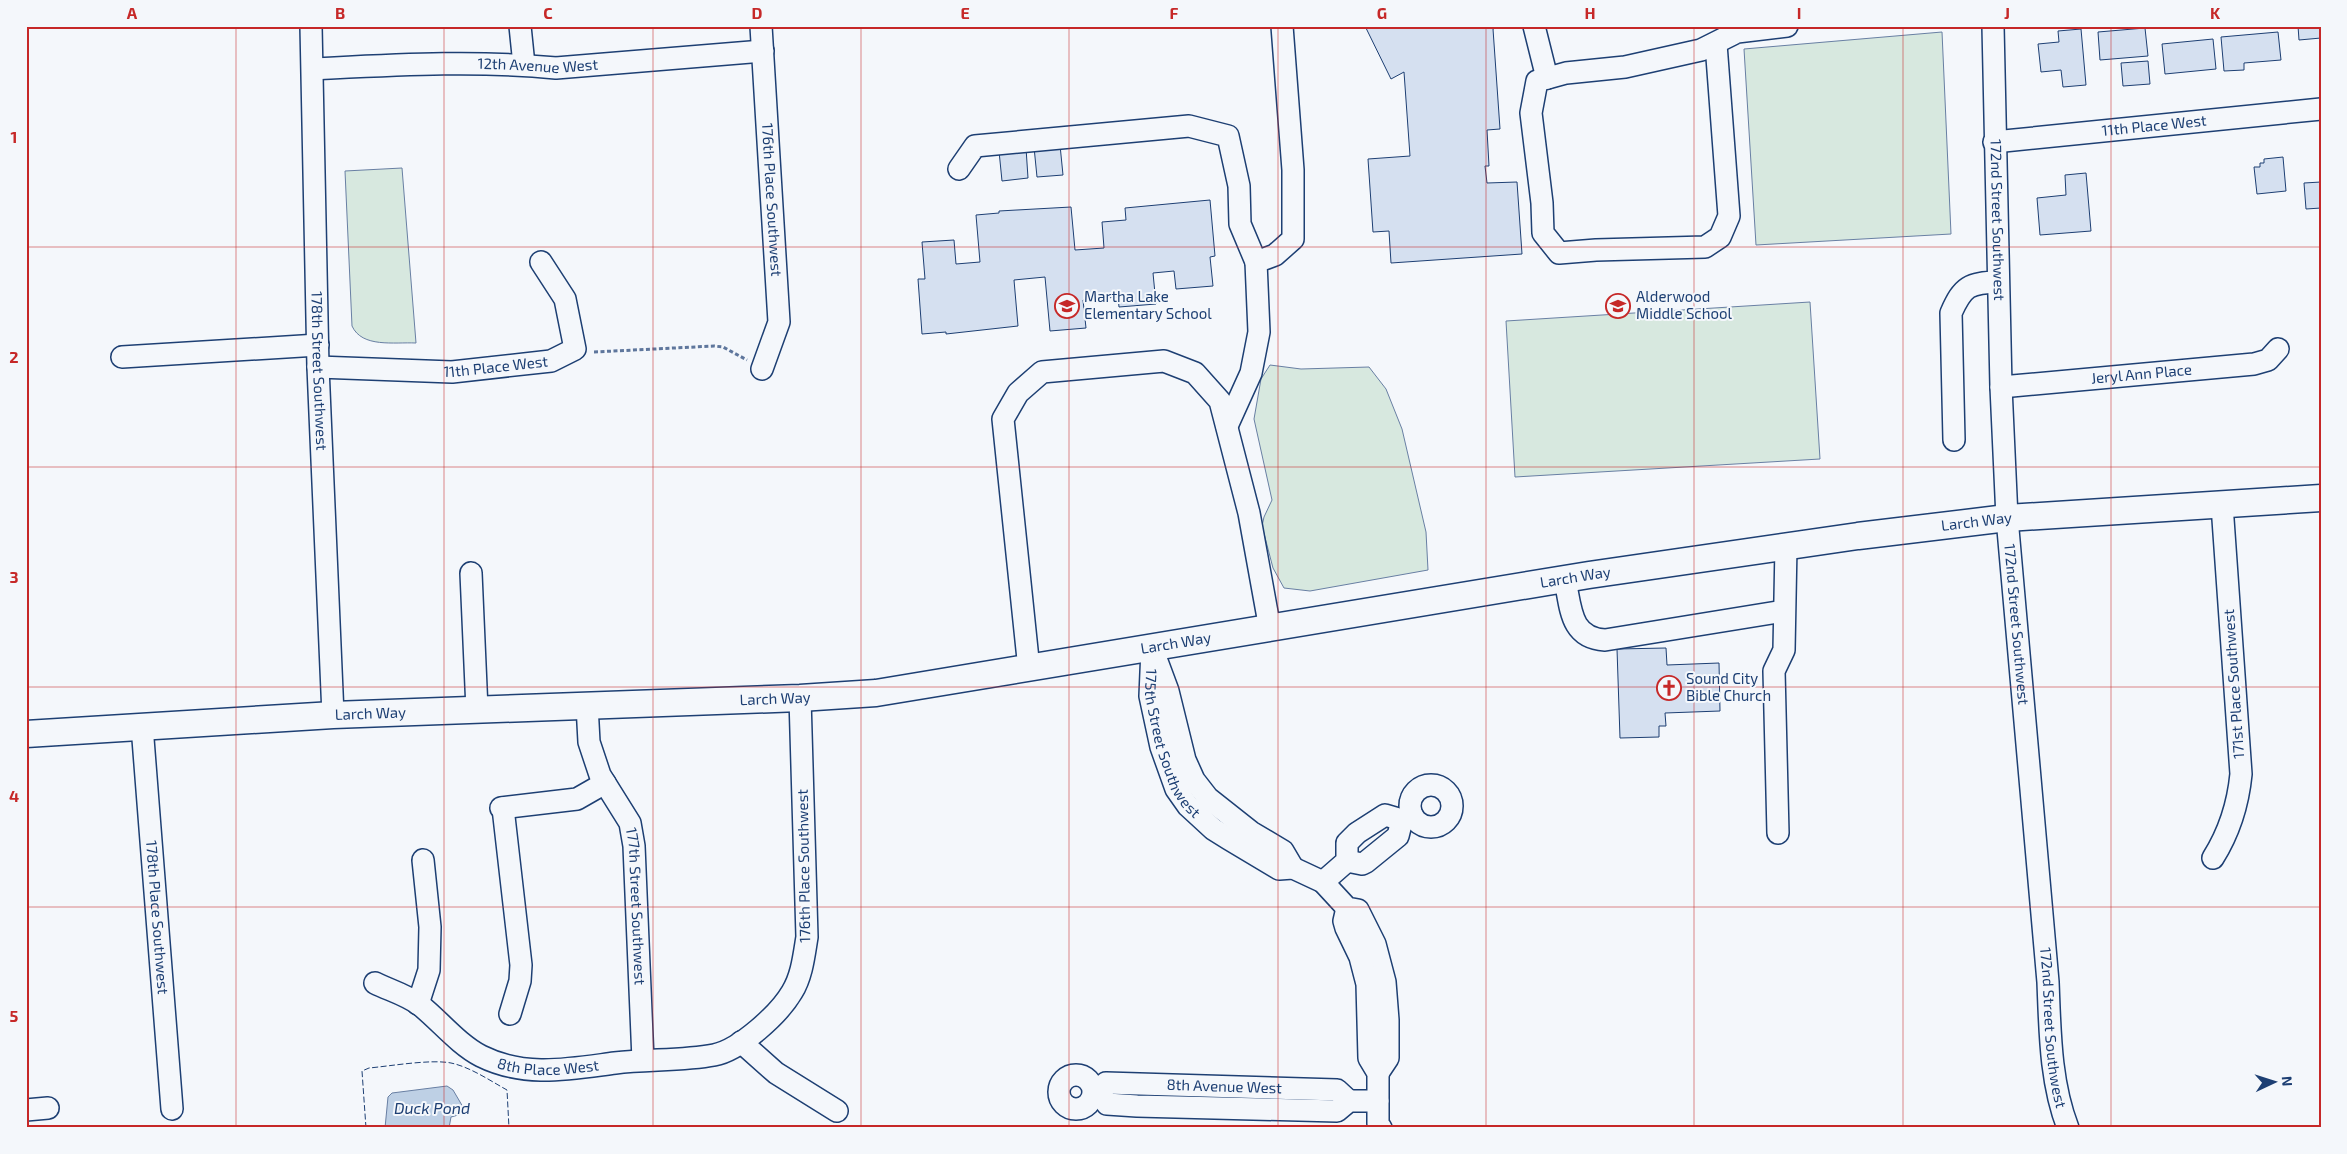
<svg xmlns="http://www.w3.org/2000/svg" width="2347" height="1154" font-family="'Exo 2',sans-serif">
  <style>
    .green { fill: #d7e8df; stroke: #687fa3 }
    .water { fill: #bed0e5; stroke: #687fa3 }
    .building { fill: #d5e0f0; stroke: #1d3f73 }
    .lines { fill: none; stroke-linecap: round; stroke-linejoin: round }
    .minor-casing { stroke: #1d3f73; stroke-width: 24 }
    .major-casing { stroke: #1d3f73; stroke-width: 29 }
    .path { stroke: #5e769c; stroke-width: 3; stroke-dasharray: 4 2.5; stroke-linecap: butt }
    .minor { stroke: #f4f7fb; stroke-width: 21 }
    .major { stroke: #f4f7fb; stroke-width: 26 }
    .fence { stroke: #1d3f73; stroke-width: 1; stroke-dasharray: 6 2.5; stroke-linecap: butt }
    .grid { fill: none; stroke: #c62828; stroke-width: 1; stroke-opacity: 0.55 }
    .labels { text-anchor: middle; stroke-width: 4; stroke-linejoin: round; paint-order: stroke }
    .street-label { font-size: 15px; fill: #1d3f73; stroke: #f4f7fb }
    .poi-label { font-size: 15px; fill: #1d3f73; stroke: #f4f7fb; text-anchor: start }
    .water-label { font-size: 16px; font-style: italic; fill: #1d3f73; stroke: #f4f7fb }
    .neatline { fill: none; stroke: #c62828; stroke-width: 2 }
    .grid-label { font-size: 16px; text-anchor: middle; font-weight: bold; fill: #c62828 }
  </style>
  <rect width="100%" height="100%" fill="#f4f7fb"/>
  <path class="green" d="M1942,32L1951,234L1756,245L1744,49Z
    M402,168L416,343C394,342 362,348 352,326L345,171Z
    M1810,302L1820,459L1515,477L1506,321Z
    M1270,365L1301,369L1369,367L1386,389L1402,429L1426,532L1428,570L1310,591L1284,588L1273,568L1262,526L1264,517L1272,500L1254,419L1261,379Z"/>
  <path class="water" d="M447,1086L453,1090L463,1107L462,1114L451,1117L449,1128H385L388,1097L392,1093Z"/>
  <path class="building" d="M1365,26H1499L1493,29L1500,129L1487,130L1489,166H1485L1487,183L1517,182L1522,254L1391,263L1389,231L1373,232L1368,159L1410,156L1404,72L1391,79Z
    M2298,26H2321V38L2299,40Z
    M2145,28L2148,56L2100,60L2098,32Z
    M2081,29L2086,85L2063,87L2061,70L2041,72L2038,44L2059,42L2058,31Z
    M2278,32L2281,60L2244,63V70L2224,71L2221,37Z
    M2213,39L2216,69L2165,74L2162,44Z
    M2148,61L2150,84L2123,86L2121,63Z
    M1060,145L1063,175L1037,177L1034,147Z
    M1026,148L1028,178L1002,181L999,151Z
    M2283,157L2286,191L2257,194L2254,167H2260V163H2264V159Z
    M2086,173L2091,231L2040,235L2037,198L2066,195L2065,175Z
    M2321,182V208L2306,209L2304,183Z
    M1210,200L1215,256L1210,257L1213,286L1176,289L1174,271L1153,273L1156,304L1119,307L1118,297L1083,300L1086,328L1050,331L1045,277L1014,280L1018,326L946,334V332L922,334L918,279H925L922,242L954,240L956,264L980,262L976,215L999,213V211L1071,207L1075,250L1104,248L1102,222L1126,220L1125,208Z
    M1666,648L1667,665L1719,663L1720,711L1665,713L1666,726H1659V737L1620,738L1617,649Z"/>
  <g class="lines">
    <defs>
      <g id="minor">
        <path id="s1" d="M311,26L318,367L333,715"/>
        <path d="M520,26L524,65"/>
        <path id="s2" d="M761,26L779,322L762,369"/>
        <path d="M1534,26L1547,78"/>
        <path id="s3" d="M1993,26L2001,387L2007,518L2048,982C2050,1030 2050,1082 2068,1128"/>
        <path d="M1716,44L1729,216L1720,237L1705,247L1596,250L1559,253L1543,233L1542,203L1531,113L1537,81L1566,73L1625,67L1701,50L1737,32L1787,26"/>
        <path id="s4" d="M313,69C394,65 475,60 556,68L763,51"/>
        <path id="s5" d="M1994,142L2321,109"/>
        <path d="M959,169L975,146L1189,126L1228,136L1239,186L1240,224L1256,262"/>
        <path d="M122,357L318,345"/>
        <path id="s6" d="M318,367L452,372L551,361L575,349L565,299L541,262"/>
        <path id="s7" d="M2001,387L2254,364L2268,360L2278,349"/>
        <path d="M1227,426L1251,373L1259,332L1256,262L1275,255L1293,239V170L1282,26"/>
        <path d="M1954,440L1951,313C1963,286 1969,283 1998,282"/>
        <path d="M471,573L477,710"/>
        <path d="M1565,580C1571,608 1570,638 1605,640L1784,611"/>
        <path id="s8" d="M1152,649L1150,696L1161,747L1176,789L1188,806L1213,829L1229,839L1279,869L1293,868L1323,882L1347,908L1358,910L1375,944L1385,982L1388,1020V1058L1378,1073"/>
        <path d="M1155,656L1168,691L1185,760L1194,780L1208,798L1251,832L1283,851L1293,868"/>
        <path d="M1029,669L1003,419L1018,393L1042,372L1164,361L1195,373L1220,401L1249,513L1270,629"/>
        <path id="s9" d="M587,705L589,742L600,775L630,823L634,846L643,1060"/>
        <path id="s10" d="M142,726L172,1109"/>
        <circle cx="1431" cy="806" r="21"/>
        <path d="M501,808L577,799L605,783"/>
        <path d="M503,808L521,965L520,981L510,1014"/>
        <path d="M1778,833L1774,671L1784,650L1786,546"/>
        <path d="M2213,858C2230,831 2238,805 2241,774L2222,505"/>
        <path d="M1347,861L1362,864L1366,862L1398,836L1402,820"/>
        <path d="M1323,882L1347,861V843L1357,833L1385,815L1402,820L1412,815"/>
        <path d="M1347,908L1344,921L1346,928L1360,957L1367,984L1369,1058L1378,1073V1124L1381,1128"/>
        <path id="s11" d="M375,983C389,990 407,995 420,1005C440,1021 458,1044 481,1056C525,1078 569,1069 615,1063C647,1059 683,1061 714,1055C740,1050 779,1014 792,992C802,976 804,955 807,937L800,698"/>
        <path d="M418,1004L429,970L430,927L423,860"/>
        <path d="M741,1042L776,1073L837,1111"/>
        <circle cx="1076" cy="1092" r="17"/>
        <path d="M1100,1093L1107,1104L1137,1106L1337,1111L1349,1101H1378"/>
        <path id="s12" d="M1100,1093L1106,1083L1337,1090L1349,1101"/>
        <path d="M26,1110L48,1108"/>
      </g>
      <g id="major">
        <path id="s13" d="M26,734L333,715L800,698L876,693L1589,575L1858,536L2007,518L2321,498"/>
      </g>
    </defs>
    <use href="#minor" class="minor-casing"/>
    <use href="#major" class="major-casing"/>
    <path class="path" d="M594,352L714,346L723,347L747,360"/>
    <use href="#minor" class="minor"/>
    <use href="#major" class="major"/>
    <path class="fence" d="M366,1128L362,1071L369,1068C391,1066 431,1059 451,1063C470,1067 489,1080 507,1090L509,1128"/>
  </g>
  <path class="grid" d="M236,26V1128M444,26V1128M653,26V1128M861,26V1128M1069,26V1128M1278,26V1128M1486,26V1128M1694,26V1128M1903,26V1128M2111,26V1128M26,247H2321M26,467H2321M26,687H2321M26,907H2321"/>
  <defs>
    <symbol id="school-ring" viewBox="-11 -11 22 22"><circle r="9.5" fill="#f4f7fb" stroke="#c62828" stroke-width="1.5"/><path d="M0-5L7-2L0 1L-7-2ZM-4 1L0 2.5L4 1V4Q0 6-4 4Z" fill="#c62828"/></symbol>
    <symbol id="church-ring" viewBox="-11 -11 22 22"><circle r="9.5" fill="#f4f7fb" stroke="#c62828" stroke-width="1.5"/><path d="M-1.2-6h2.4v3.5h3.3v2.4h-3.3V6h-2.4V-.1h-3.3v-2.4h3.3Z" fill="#c62828"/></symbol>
  </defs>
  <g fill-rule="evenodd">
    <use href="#school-ring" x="1053" y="292" width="28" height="28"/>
    <use href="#school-ring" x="1604" y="292" width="28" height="28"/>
    <use href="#church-ring" x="1655" y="674" width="28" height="28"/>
  </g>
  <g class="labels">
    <g class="street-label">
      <text dy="5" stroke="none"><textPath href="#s4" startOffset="225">12th Avenue West</textPath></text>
      <text dy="5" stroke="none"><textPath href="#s5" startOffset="161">11th Place West</textPath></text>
      <text dy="5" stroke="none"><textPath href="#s2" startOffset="174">176th Place Southwest</textPath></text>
      <text dy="5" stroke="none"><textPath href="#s3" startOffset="194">172nd Street Southwest</textPath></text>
      <text dy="5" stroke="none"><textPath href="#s6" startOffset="178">11th Place West</textPath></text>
      <text dy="5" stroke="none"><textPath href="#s1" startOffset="345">178th Street Southwest</textPath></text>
      <text dy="5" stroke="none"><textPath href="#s7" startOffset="141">Jeryl Ann Place</textPath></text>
      <text dy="5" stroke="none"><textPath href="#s13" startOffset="1965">Larch Way</textPath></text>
      <text dy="5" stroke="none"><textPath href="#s13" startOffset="1560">Larch Way</textPath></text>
      <text dy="5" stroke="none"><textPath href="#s3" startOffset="599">172nd Street Southwest</textPath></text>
      <text dy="5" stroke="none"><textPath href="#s13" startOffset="1155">Larch Way</textPath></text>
      <text transform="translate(2234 684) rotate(-94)" y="5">171st Place Southwest</text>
      <text dy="5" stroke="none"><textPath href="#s13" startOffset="750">Larch Way</textPath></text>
      <text dy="5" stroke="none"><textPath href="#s13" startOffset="345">Larch Way</textPath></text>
      <text dy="5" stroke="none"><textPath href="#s8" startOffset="99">175th Street Southwest</textPath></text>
      <text transform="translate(804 866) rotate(-91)" y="5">176th Place Southwest</text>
      <text dy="5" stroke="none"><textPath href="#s9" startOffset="212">177th Street Southwest</textPath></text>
      <text dy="5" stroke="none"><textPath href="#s10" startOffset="192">178th Place Southwest</textPath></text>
      <text dy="5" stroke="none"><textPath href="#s3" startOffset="1004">172nd Street Southwest</textPath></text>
      <text dy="5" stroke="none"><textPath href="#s11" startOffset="199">8th Place West</textPath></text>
      <text dy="5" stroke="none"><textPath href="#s12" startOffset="130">8th Avenue West</textPath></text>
    </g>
    <g class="poi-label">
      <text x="1084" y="302">Martha Lake<tspan x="1084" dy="17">Elementary School</tspan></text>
      <text x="1636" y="302">Alderwood<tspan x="1636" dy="17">Middle School</tspan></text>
      <text x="1686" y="684">Sound City<tspan x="1686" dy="17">Bible Church</tspan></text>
    </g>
    <g class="water-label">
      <text x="432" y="1114">Duck Pond</text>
    </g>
  </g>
  <rect width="2347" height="1154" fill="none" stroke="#f4f7fb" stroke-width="55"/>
  <g transform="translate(2274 1082) rotate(86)" stroke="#f4f7fb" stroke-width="4" paint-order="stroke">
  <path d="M0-4L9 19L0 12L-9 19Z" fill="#1d3f73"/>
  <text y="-8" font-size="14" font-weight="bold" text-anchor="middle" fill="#1d3f73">N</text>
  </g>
  <rect x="28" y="28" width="2292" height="1098" class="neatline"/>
  <g class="grid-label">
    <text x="132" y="19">A</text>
    <text x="340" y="19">B</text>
    <text x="548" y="19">C</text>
    <text x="757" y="19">D</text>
    <text x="965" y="19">E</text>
    <text x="1174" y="19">F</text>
    <text x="1382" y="19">G</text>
    <text x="1590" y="19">H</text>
    <text x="1799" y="19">I</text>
    <text x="2007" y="19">J</text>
    <text x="2215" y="19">K</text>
    <text x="14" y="143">1</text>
    <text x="14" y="363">2</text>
    <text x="14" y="583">3</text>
    <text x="14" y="802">4</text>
    <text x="14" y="1022">5</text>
  </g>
</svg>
